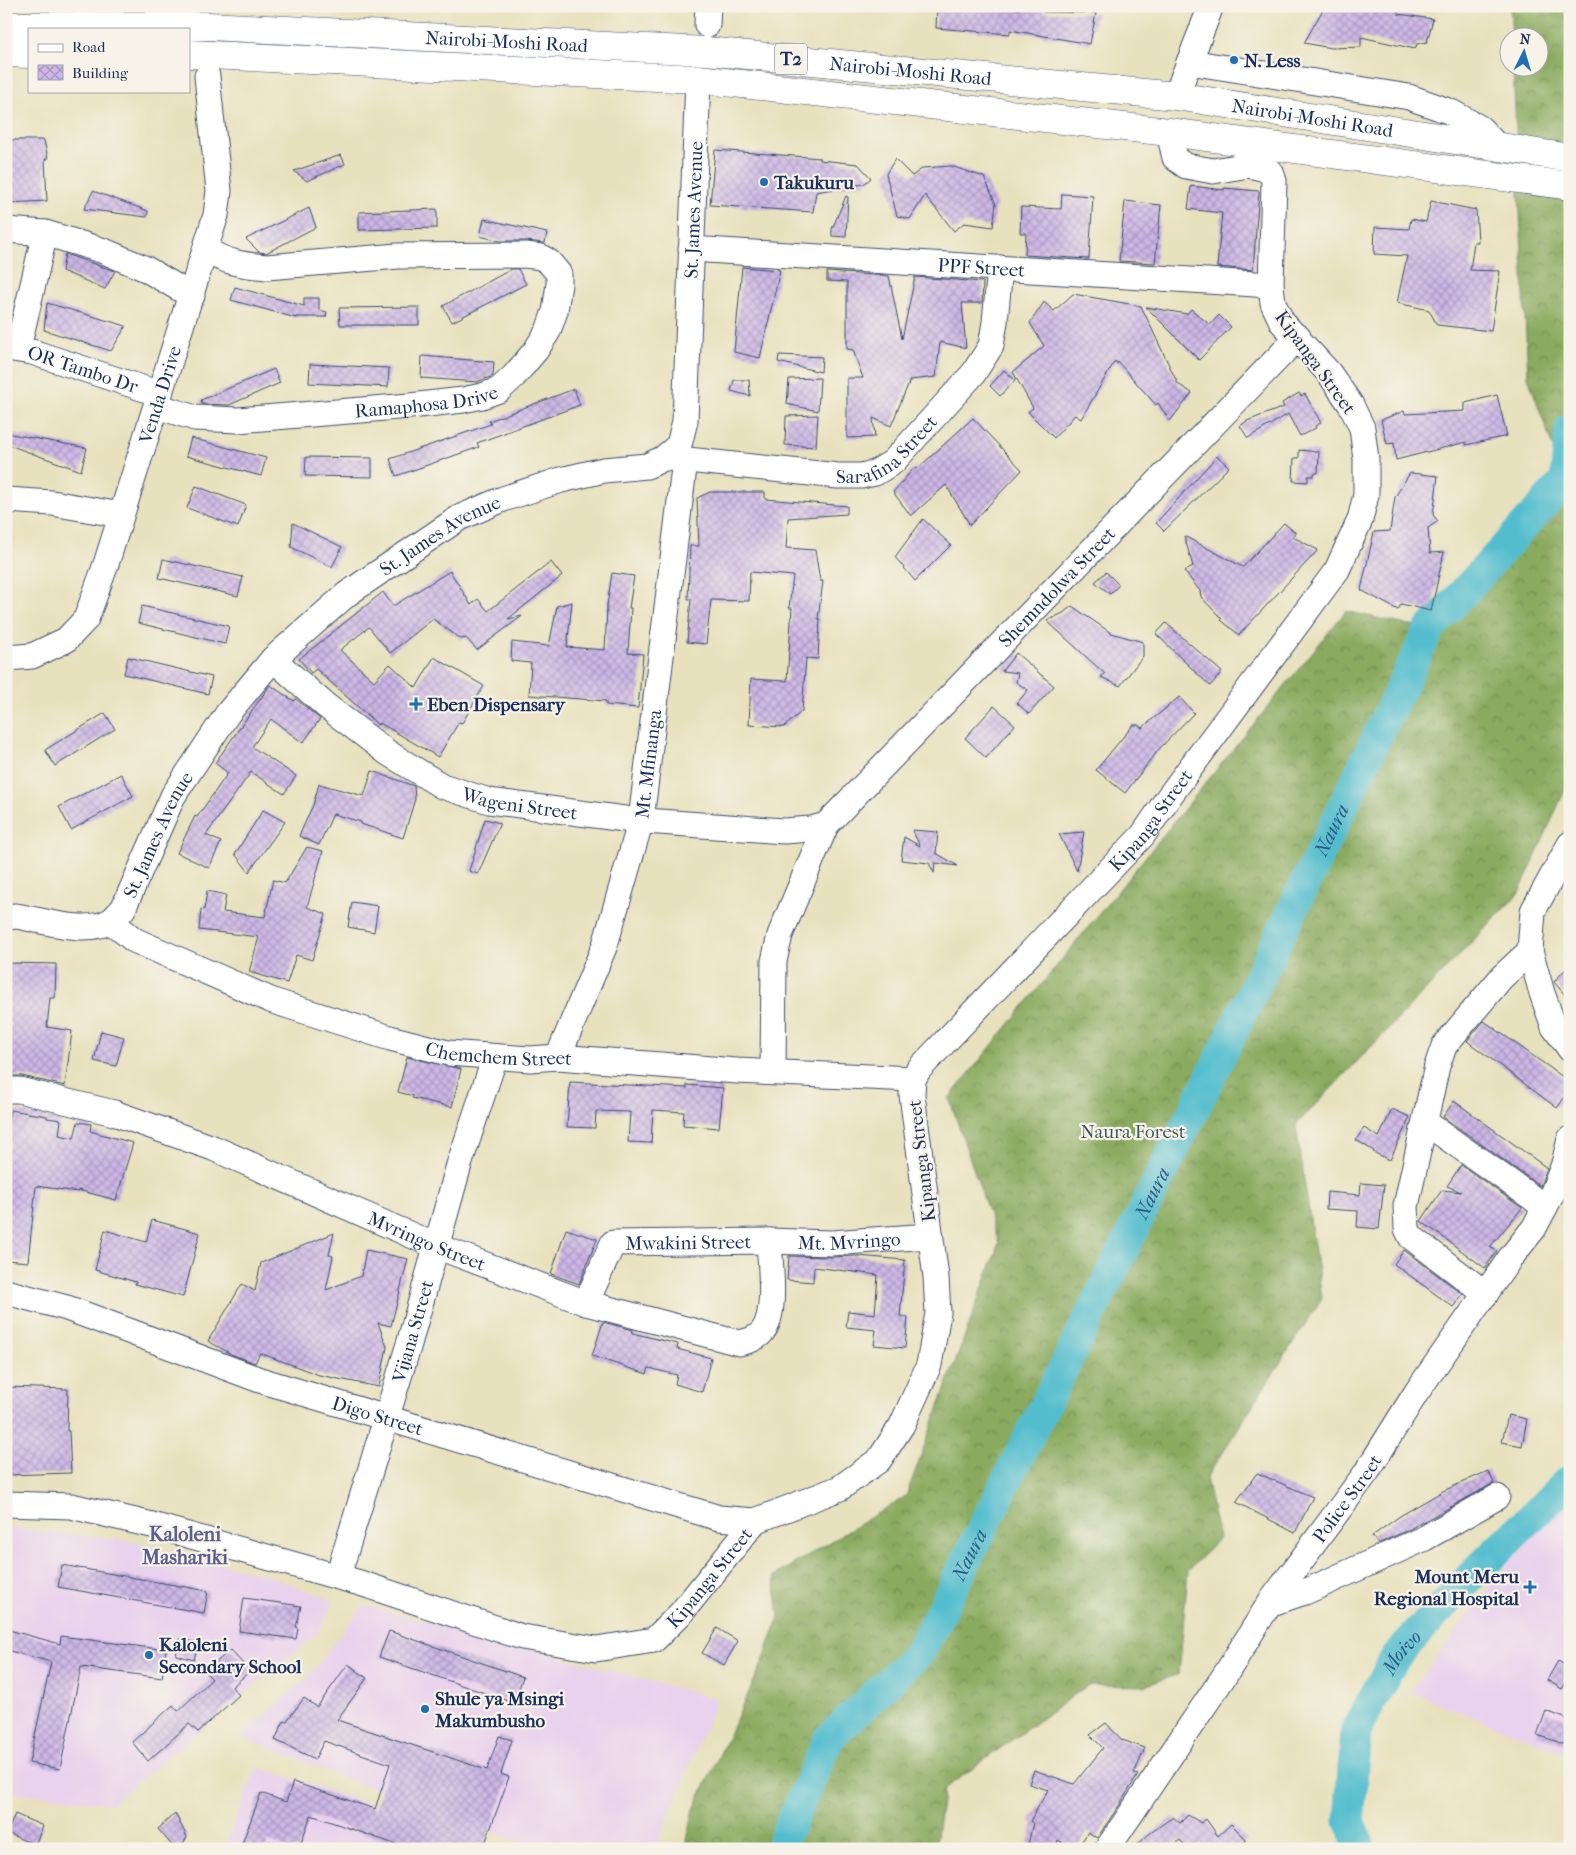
<svg xmlns="http://www.w3.org/2000/svg" width="1576" height="1855" font-family="'IM FELL French Canon',serif">
  <style>
    .built { fill: #e9d2ed }
    .forest { fill: url(#forest-crowns); stroke: #526c5e }
    .lines { fill: none; stroke-linecap: round; stroke-linejoin: round }
    .river { stroke: #52bdce; stroke-width: 31 }
    .building { fill: url(#building-cross-hatch) }
    .minor-casing { stroke: #3a4a6c; stroke-width: 27 }
    .highway-casing { stroke: #3a4a6c; stroke-width: 29 }
    .minor { stroke: #fff; stroke-width: 25 }
    .highway { stroke: #fff; stroke-width: 28 }
    .poi-dot { fill: #1f6fb2; stroke: #f7f3e8; stroke-width: 2 }
    .labels { text-anchor: middle; stroke-width: 4.5; stroke-linejoin: round; paint-order: stroke }
    .shield { fill: #f7f3e8; stroke: #5d6a87; stroke-width: 1 }
    .shield-label { font-size: 18px; font-weight: bold; fill: #1b2f5e }
    .street-label { font-size: 19px; fill: #1b2f5e; stroke: #f7f3e8 }
    .poi-label { font-size: 19px; font-weight: bold; fill: #1b2f5e; stroke: #f7f3e8; text-anchor: start }
    .park-label { font-size: 19px; fill: #405461; stroke: #f7f3e8 }
    .water-label { font-size: 20px; font-style: italic; fill: #2c5a80; stroke: #f7f3e8 }
    .neighbourhood-label { font-size: 20px; font-weight: bold; fill: #5a5f8e; stroke: #f7f3e8 }
  </style>
  <defs>
    <pattern id="forest-crowns" width="20" height="18" patternUnits="userSpaceOnUse" patternTransform="scale(1.25)"><rect width="20" height="18" fill="#8aaa5f"/><path d="M2 6a3 3 0 1 1 6 0M12 15a3 3 0 1 1 6 0" fill="none" stroke="#708b52"/></pattern>
    <pattern id="building-cross-hatch" width="8" height="8" patternUnits="userSpaceOnUse" patternTransform="scale(1.25)"><rect width="8" height="8" fill="#ceb7e6"/><path d="M0 0l8 8M0 8l8-8" fill="none" stroke="#a695be"/></pattern>
  </defs>
  <rect width="100%" height="100%" fill="#f7f3e8"/>
  <filter id="ink" filterUnits="userSpaceOnUse"><feTurbulence type="fractalNoise" baseFrequency=".02" numOctaves="2"/><feDisplacementMap in="SourceGraphic" scale="10" xChannelSelector="R" yChannelSelector="G"/><feConvolveMatrix kernelMatrix="1 2 1 2 8 2 1 2 1" color-interpolation-filters="sRGB"/></filter>
  <filter id="wash" filterUnits="userSpaceOnUse"><feTurbulence type="fractalNoise" baseFrequency=".0096" numOctaves="4" result="noise"/><feDisplacementMap in="SourceGraphic" scale="20" xChannelSelector="R" yChannelSelector="G"/><feGaussianBlur stdDeviation="1.12" result="paint"/><feColorMatrix in="noise" values="0 0 0 0 0 0 0 0 0 0 0 0 0 0 0 0 0 1.4 0 .05"/><feComposite in="paint" operator="in"/></filter>
  <g filter="url(#wash)">
    <rect width="100%" height="100%" fill="#e8e1be"/>
    <path class="built" d="M1570,1481V1755L1410,1692Z
      M6,1528L123,1540L266,1575L334,1601L317,1634L111,1804L6,1791Z
      M364,1605L717,1699L655,1849H540L348,1779L241,1737L310,1674Z
      M257,1767L510,1849H223Z"/>
    <path class="forest" d="M1510,6H1570V779L1519,893L1296,1125L1322,1298L1206,1478L1219,1538L1188,1571L1179,1674L1144,1686L1088,1685L944,1789L935,1849H685L694,1809L762,1664L779,1617L774,1576L906,1496L999,1243L949,1098L1346,611L1429,630L1565,481L1528,377L1513,68H1538V38L1512,37Z"/>
    <g class="lines">
      <g class="river">
        <path id="s1" d="M779,1849L829,1738L920,1652L1214,1070L1429,630L1565,481L1570,429"/>
        <path id="s2" d="M1361,1849L1349,1821L1356,1730L1396,1656L1474,1573L1570,1480"/>
      </g>
    </g>
    <g id="blocks">
      <path class="building" d="M937,6H979L1021,9V6H1043V12L1096,13L1090,44L1010,30V34L936,28Z
        M1325,6H1399L1398,14L1433,19L1427,42L1417,44L1415,49L1361,37V47L1331,48L1304,43Z
        M6,140H44L48,159H45L47,201L6,203Z
        M715,150L820,158V160L858,164L871,178L864,184L816,192L813,212L710,205Z
        M341,155L345,164L307,181L294,171Z
        M895,159L912,176L923,168L951,166L984,177L996,204L993,227L964,223L954,231L925,195L910,219L897,216L886,174Z
        M1191,186L1224,190V188L1259,191L1253,270L1217,267L1222,213L1188,209Z
        M93,191L148,211L147,217L84,209Z
        M1062,194L1093,196L1089,259L1025,255L1026,233H1020L1021,207L1061,209Z
        M846,196L848,197L846,237L832,236V229Z
        M1125,201L1161,205L1155,263L1119,261Z
        M1431,201L1476,210L1478,242H1474L1470,270L1500,271L1491,331L1437,325L1429,310L1397,303L1407,256L1374,254L1375,227L1409,229L1411,219L1426,222Z
        M309,208L316,227L266,253L259,252L246,239Z
        M437,209V228L359,230V212Z
        M484,219L547,233L545,243L526,241H500L480,236Z
        M65,254L115,271L105,289L62,271Z
        M742,267L780,270L760,358L734,352Z
        M512,269H518L526,284L452,322L443,306Z
        M827,272L889,276L902,339L915,277L983,282L982,303H962L966,348L940,342L936,377L910,380L891,426L873,418L875,437L847,438V378H863L853,350L847,349V282L827,281Z
        M235,287L304,306V298H319V310L327,312L326,317H296V318L231,300Z
        M1073,294L1141,306L1178,384L1192,393L1170,421L1158,403L1156,405L1118,362L1117,364L1115,361L1081,419L1075,415L1054,438L1028,412L1033,408L1013,372L1044,346L1030,323L1044,302L1054,311Z
        M47,303L126,326L111,351L44,330Z
        M419,307V325H340L339,308Z
        M1146,307L1187,314L1191,309L1210,325L1219,315L1231,327L1199,360Z
        M779,355L822,357L821,372L778,362Z
        M422,356L494,362L493,376L477,382L421,378Z
        M310,364L389,368L388,387L309,383Z
        M274,369L280,383L229,405L202,404L201,400Z
        M1004,370L1015,380L1000,396L990,386Z
        M820,378L818,411L787,404L789,379Z
        M734,380H749L750,396L731,391Z
        M574,389L580,405L477,443L479,447L396,476L390,459L491,424L489,421Z
        M1299,393L1301,396L1305,394L1321,423L1315,426L1316,428L1300,436L1288,414L1248,438L1240,426L1247,421L1284,407L1282,403Z
        M1497,395L1507,436L1466,445V442L1396,460L1394,443L1387,444L1381,420L1404,411L1405,414L1465,411V403Z
        M818,415L816,447L785,445L786,416Z
        M973,418L1022,470L970,525L946,485L911,516L893,492L915,467L917,469Z
        M6,433L87,448L81,471L6,444Z
        M191,438L266,458L261,476L186,456Z
        M1299,450L1319,452L1318,473H1314V476H1308V482L1293,481L1294,458H1299Z
        M1217,456L1229,467L1164,531L1156,523Z
        M306,457L372,458V477L305,476Z
        M1410,473L1438,476L1433,515L1438,521L1428,528L1430,553L1444,552L1431,611L1401,604L1398,610L1361,590L1374,532L1390,531L1395,497Z
        M196,486L246,505L238,527L187,508Z
        M710,492H765V499L847,506V514L788,518L786,548L815,550L820,581H823L818,619H820L818,659L806,658L802,711L784,727L749,725L751,679L787,681L792,608H789L793,576L750,572L749,601L711,600L706,644L687,642L691,599H688L690,546H699L697,498Z
        M923,519L951,545L915,581L895,557Z
        M293,523L342,547L332,567L291,547Z
        M1284,523L1296,533L1293,537L1318,550L1239,635L1221,620L1222,619L1201,597L1200,591L1184,571L1193,566L1184,536L1243,567Z
        M163,559L243,577L238,596L159,578Z
        M551,562L562,576L508,619L522,616L477,650L466,638L461,639L433,619L390,653L369,627L340,650L374,681L390,664L416,688L434,657L484,686L462,723L459,722L438,757L380,723L378,725L316,669L311,673L299,659L383,592L393,606L450,571L471,605L478,599L488,611Z
        M1106,572L1119,585L1110,594L1095,582Z
        M612,573L634,576L629,608H631L628,653L643,654L638,708L606,705V701L529,695L531,663L511,661L512,642L549,646L557,606L572,602L567,647L605,650L607,606Z
        M142,606L229,626L225,644L138,623Z
        M1072,606L1111,633L1143,642V656L1120,686L1101,677L1105,674L1047,621L1063,613Z
        M1166,623L1222,672L1210,686L1156,634Z
        M1016,653L1054,686L1029,714L1017,703L1028,690L1016,682L1018,673L1002,671Z
        M128,657L212,677L208,694L124,674Z
        M270,685L294,701L296,699L320,719L303,743L271,719L252,747L296,776L284,794L251,772L206,835L221,842L209,868L177,853L195,816L197,817L228,773L215,763Z
        M1179,697L1194,713L1160,748L1125,793L1096,770L1133,725H1138L1142,728Z
        M994,706L1015,725L986,758L965,738Z
        M105,713L115,729L55,766L45,750Z
        M372,771L414,786L415,799L403,838L361,824V822L333,814L319,845L299,836L313,805L319,784L364,796Z
        M121,774L133,796L71,830L59,807Z
        M263,810L285,822L249,872L235,854Z
        M485,819L500,823L478,874L469,871Z
        M912,830L938,832L936,853L958,866L935,863L934,873L929,863L901,860L904,837L920,846Z
        M1084,832L1077,871L1059,834Z
        M307,847L323,851L307,907L326,914L312,960L296,955L287,983L249,972L259,937L199,930L201,909L204,910L207,891L226,895L223,912L265,917L273,880L285,883Z
        M352,902L378,906L374,932L348,927Z
        M7,963L56,964L55,998H50L47,1027L72,1031L65,1086L22,1076H6Z
        M1570,964V1001L1554,982Z
        M1484,1021L1570,1082V1090L1557,1108L1467,1041Z
        M101,1031L124,1037L116,1066L94,1061Z
        M407,1057L461,1069L452,1107L412,1098L413,1096L398,1092Z
        M570,1082L687,1088V1085L723,1088L719,1128L683,1125L684,1112L653,1110L651,1143L628,1142L630,1112L596,1111L595,1128L567,1127Z
        M1454,1101L1547,1168L1540,1186L1443,1117Z
        M1392,1109L1410,1117L1390,1160L1373,1152L1374,1151L1356,1140L1364,1128L1379,1137Z
        M10,1110L47,1116V1118L61,1120L59,1135L74,1138L78,1122L91,1124L90,1131L133,1143L116,1200L78,1190V1192L36,1186L28,1262L6,1260V1132Z
        M1461,1165L1522,1208L1490,1247L1497,1251L1485,1268L1421,1221L1442,1190L1461,1192L1447,1186Z
        M1361,1183L1384,1185L1379,1229L1357,1227L1358,1211L1326,1209L1327,1192L1360,1195Z
        M152,1220L200,1233L183,1297L135,1284L136,1282L95,1270L105,1230L146,1242Z
        M566,1229L597,1239L579,1284L551,1274Z
        M334,1233L329,1255L333,1256L326,1290L361,1276L366,1250L408,1259L391,1326L378,1323L387,1347L379,1387L319,1375L260,1353L255,1363L231,1354L208,1341L242,1284L255,1291L261,1263Z
        M1404,1250L1463,1294L1453,1307L1394,1264Z
        M789,1256L831,1257L858,1256L905,1260L900,1316L908,1317L905,1348L874,1345L876,1330L846,1327L848,1311L875,1314L878,1275L814,1267L813,1282L787,1280Z
        M603,1322L633,1330L632,1333L678,1344L677,1349L711,1358L702,1392L675,1384L677,1375L649,1368L647,1374L592,1356Z
        M6,1387L68,1389L67,1431H69L71,1473L6,1475Z
        M1508,1415L1527,1419L1522,1446L1502,1442Z
        M1488,1471L1494,1483L1423,1522L1422,1521L1412,1528L1378,1544L1372,1536L1400,1516L1443,1491Z
        M1257,1473L1313,1497L1295,1533L1236,1502Z
        M62,1565L208,1591L204,1613L58,1587Z
        M244,1598L301,1606L296,1627L298,1628L296,1639L239,1631Z
        M717,1628L738,1641L724,1665L702,1653Z
        M9,1630L60,1644L61,1636L166,1650L162,1678L81,1667L60,1769L29,1763L51,1662L6,1650V1639Z
        M389,1631L523,1677L514,1703L379,1657Z
        M180,1639L198,1643L194,1660L176,1655Z
        M230,1650L250,1671L232,1687L239,1695L198,1732L189,1724L148,1761L132,1742L173,1705L178,1711L212,1679L205,1672Z
        M1558,1661L1570,1668V1677L1562,1689L1547,1680Z
        M348,1664L367,1678L337,1720L487,1770L499,1736L512,1740L501,1774L509,1777L483,1849H409L311,1815L299,1849H290L268,1841L265,1849H240L261,1793L286,1802L293,1782L375,1809L390,1764L324,1741L315,1759L275,1740L284,1721L286,1722L304,1698L317,1707Z
        M1546,1711L1570,1720V1746L1537,1735Z
        M1106,1723L1122,1740L1145,1748L1134,1774L1138,1775L1120,1804L1097,1838L1088,1832L1077,1849H1072L1058,1840L1056,1849H1027L1033,1823L1030,1821L1048,1790L1029,1784L1034,1770L1074,1784L1103,1748L1090,1735Z
        M175,1813L187,1837L180,1849H175L158,1829Z
        M15,1814L43,1826L35,1845L7,1833Z
        M1188,1815L1201,1823L1206,1819L1218,1836L1231,1824L1247,1840L1235,1849H1188L1180,1840L1169,1849H1133L1149,1834L1173,1817L1180,1823Z"/>
    </g>
  </g>
  <g filter="url(#ink)">
    <use href="#blocks" fill-opacity="0" stroke="#3a4a6c" stroke-width="1"/>
    <g class="lines">
      <defs>
        <g id="minor">
          <path d="M707,25L708,6"/>
          <path d="M1189,62L1409,97L1451,112L1480,128L1498,147"/>
          <path d="M1176,96L1211,6"/>
          <path d="M6,230L45,233L104,251L146,269L192,296"/>
          <path id="s3" d="M691,249L1271,285"/>
          <path id="s4" d="M6,348L32,352L160,394"/>
          <path d="M18,348L45,233"/>
          <path id="s5" d="M157,406L195,418L238,420L410,406L463,400L482,396L499,390L514,376L536,350L548,331L555,311L559,284V274L549,262L541,257L526,255L398,256L267,267C243,265 227,263 206,250"/>
          <path id="s6" d="M669,458L838,476H861L875,473L893,462L973,374L991,346L995,322L1000,268"/>
          <path d="M6,500L52,503L121,515"/>
          <path id="s7" d="M6,658L32,656L66,640L86,619L106,564L216,215L219,191L207,76"/>
          <path id="s8" d="M273,659L325,705L388,753L442,786L489,801L632,820L784,831L811,829L826,825L1298,337"/>
          <path d="M1570,844L1533,911L1530,951L1542,993L1554,1027L1570,1049"/>
          <path id="s9" d="M6,917L16,916C42,920 88,936 112,920C116,917 119,912 123,909L173,796L228,713L273,659L347,594L459,518L503,499L561,480L604,470L647,466L664,458L679,445L685,421L698,79"/>
          <path id="s10" d="M111,921L134,940L273,1001L390,1038L448,1053L530,1059L558,1057L737,1071L913,1079"/>
          <path id="s11" d="M558,1057L605,945L641,820L685,460"/>
          <path d="M773,1072L774,961L780,935L826,825"/>
          <path id="s12" d="M6,1090H19L114,1113L213,1148L436,1246L586,1303L739,1343C748,1341 757,1339 763,1331C777,1313 770,1264 769,1241"/>
          <path d="M1425,1122L1545,1207"/>
          <path id="s13" d="M6,1292L67,1308L260,1380L719,1518L755,1521"/>
          <path d="M1486,1294L1411,1237L1407,1229L1406,1206L1437,1066L1444,1046L1502,977L1530,951"/>
          <path id="s14" d="M586,1303L613,1243L769,1241L831,1243L930,1236"/>
          <path id="s15" d="M6,1504L71,1506L152,1525L360,1583L522,1637L596,1649L654,1640L681,1613L755,1521L840,1488L879,1460L902,1425L929,1365L938,1313L936,1277L912,1095L913,1079L919,1069L1143,835L1168,798L1337,570L1360,520L1366,495V459L1362,428L1351,405L1329,373L1282,322L1273,303L1271,285L1274,181L1271,172L1262,168L1249,165L1213,171L1186,166L1175,158L1169,132"/>
          <path id="s16" d="M338,1576L409,1344L459,1165L495,1057"/>
          <path d="M1269,1604L1305,1592L1425,1538L1497,1497"/>
          <path id="s17" d="M1107,1849L1227,1672L1269,1604L1366,1473L1416,1393L1511,1257L1534,1228L1553,1192L1564,1164L1570,1139"/>
        </g>
        <g id="highway">
          <path id="s18" d="M6,26H208L706,51L1176,96L1570,158"/>
          <path d="M6,53L29,54"/>
          <path d="M189,54L698,79L1169,132L1570,186"/>
        </g>
      </defs>
      <use href="#minor" class="minor-casing"/>
      <use href="#highway" class="highway-casing"/>
      <use href="#minor" class="minor"/>
      <use href="#highway" class="highway"/>
    </g>
  </g>
  <g class="poi-dot">
    <circle cx="1234" cy="60" r="5"/>
    <circle cx="764" cy="182" r="5"/>
    <path d="M413.5 696.5h5v5h5v5h-5v5h-5v-5h-5v-5h5z"/>
    <path d="M1527.5 1579.5h5v5h5v5h-5v5h-5v-5h-5v-5h5z"/>
    <circle cx="149" cy="1655" r="5"/>
    <circle cx="425" cy="1709" r="5"/>
  </g>
  <g class="labels">
    <rect class="shield" x="775" y="43.5" width="32" height="31" rx="4"/>
    <g class="shield-label">
      <text x="791" y="65">T2</text>
    </g>
    <g class="street-label">
      <text dy="7" stroke="none"><textPath href="#s18" startOffset="501">Nairobi-Moshi Road</textPath></text>
      <text dy="7" stroke="none"><textPath href="#s18" startOffset="906">Nairobi-Moshi Road</textPath></text>
      <text dy="7" stroke="none"><textPath href="#s18" startOffset="1311">Nairobi-Moshi Road</textPath></text>
      <text dy="7" stroke="none"><textPath href="#s9" startOffset="1122">St. James Avenue</textPath></text>
      <text dy="7" stroke="none"><textPath href="#s3" startOffset="291">PPF Street</textPath></text>
      <text transform="translate(1316 362) rotate(54)" y="7">Kipanga Street</text>
      <text dy="7" stroke="none"><textPath href="#s4" startOffset="80">OR Tambo Dr</textPath></text>
      <text dy="7" stroke="none"><textPath href="#s7" startOffset="329">Venda Drive</textPath></text>
      <text dy="7" stroke="none"><textPath href="#s5" startOffset="272">Ramaphosa Drive</textPath></text>
      <text dy="7" stroke="none"><textPath href="#s6" startOffset="228">Sarafina Street</textPath></text>
      <text dy="7" stroke="none"><textPath href="#s9" startOffset="626">St. James Avenue</textPath></text>
      <text dy="7" stroke="none"><textPath href="#s8" startOffset="932">Shemndolwa Street</textPath></text>
      <text dy="7" stroke="none"><textPath href="#s11" startOffset="308">Mt. Mfinanga</textPath></text>
      <text dy="7" stroke="none"><textPath href="#s8" startOffset="292">Wageni Street</textPath></text>
      <text dy="7" stroke="none"><textPath href="#s15" startOffset="1712">Kipanga Street</textPath></text>
      <text dy="7" stroke="none"><textPath href="#s9" startOffset="206">St. James Avenue</textPath></text>
      <text dy="7" stroke="none"><textPath href="#s10" startOffset="415">Chemchem Street</textPath></text>
      <text transform="translate(921 1161) rotate(-97)" y="7">Kipanga Street</text>
      <text dy="7" stroke="none"><textPath href="#s12" startOffset="449">Mvringo Street</textPath></text>
      <text dy="7" stroke="none"><textPath href="#s14" startOffset="302">Mt. Mvringo</textPath></text>
      <text dy="7" stroke="none"><textPath href="#s14" startOffset="141">Mwakini Street</textPath></text>
      <text dy="7" stroke="none"><textPath href="#s16" startOffset="256">Vijana Street</textPath></text>
      <text dy="7" stroke="none"><textPath href="#s13" startOffset="392">Digo Street</textPath></text>
      <text dy="7" stroke="none"><textPath href="#s17" startOffset="425">Police Street</textPath></text>
      <text dy="7" stroke="none"><textPath href="#s15" startOffset="752">Kipanga Street</textPath></text>
    </g>
    <g class="poi-label">
      <text x="1244" y="67">N. Less</text>
      <text x="774" y="189">Takukuru</text>
      <text x="427" y="711">Eben Dispensary</text>
      <text x="1519" y="1583" text-anchor="end">Mount Meru<tspan x="1519" dy="22">Regional Hospital</tspan></text>
      <text x="159" y="1651">Kaloleni<tspan x="159" dy="22">Secondary School</tspan></text>
      <text x="435" y="1705">Shule ya Msingi<tspan x="435" dy="22">Makumbusho</tspan></text>
    </g>
    <g class="park-label">
      <text x="1133" y="1138">Naura Forest</text>
    </g>
    <g class="water-label">
      <text dy="7" stroke="none"><textPath href="#s1" startOffset="1166">Naura</textPath></text>
      <text dy="7" stroke="none"><textPath href="#s1" startOffset="761">Naura</textPath></text>
      <text dy="7" stroke="none"><textPath href="#s1" startOffset="356">Naura</textPath></text>
      <text dy="7" stroke="none"><textPath href="#s2" startOffset="212">Moivo</textPath></text>
    </g>
    <g class="neighbourhood-label">
      <text x="185" y="1541">Kaloleni<tspan x="185" dy="23">Mashariki</tspan></text>
    </g>
  </g>
  <rect width="1576" height="1855" fill="none" stroke="#f7f3e8" stroke-width="25"/>
  <rect x="28" y="28" width="162" height="65" fill="#f7f3e8" stroke="#9fa5b1"/>
  <rect x="38" y="44" width="25" height="8" fill="#ffffff" stroke="#9fa5b1"/>
  <text x="72" y="52" font-size="15" fill="#1b2f5e">Road</text>
  <rect x="38" y="65" width="25" height="15" fill="url(#building-cross-hatch)" stroke="#9fa5b1"/>
  <text x="72" y="78" font-size="15" fill="#1b2f5e">Building</text>
  <g transform="translate(1524 52) rotate(5)"><circle r="24" fill="#f7f3e8" stroke="#9fa5b1"/>
  <path d="M0-4L9 19L0 12L-9 19Z" fill="#1f6fb2"/>
  <text y="-8" font-size="14" font-weight="bold" text-anchor="middle" fill="#1b2f5e">N</text>
  </g>
</svg>
